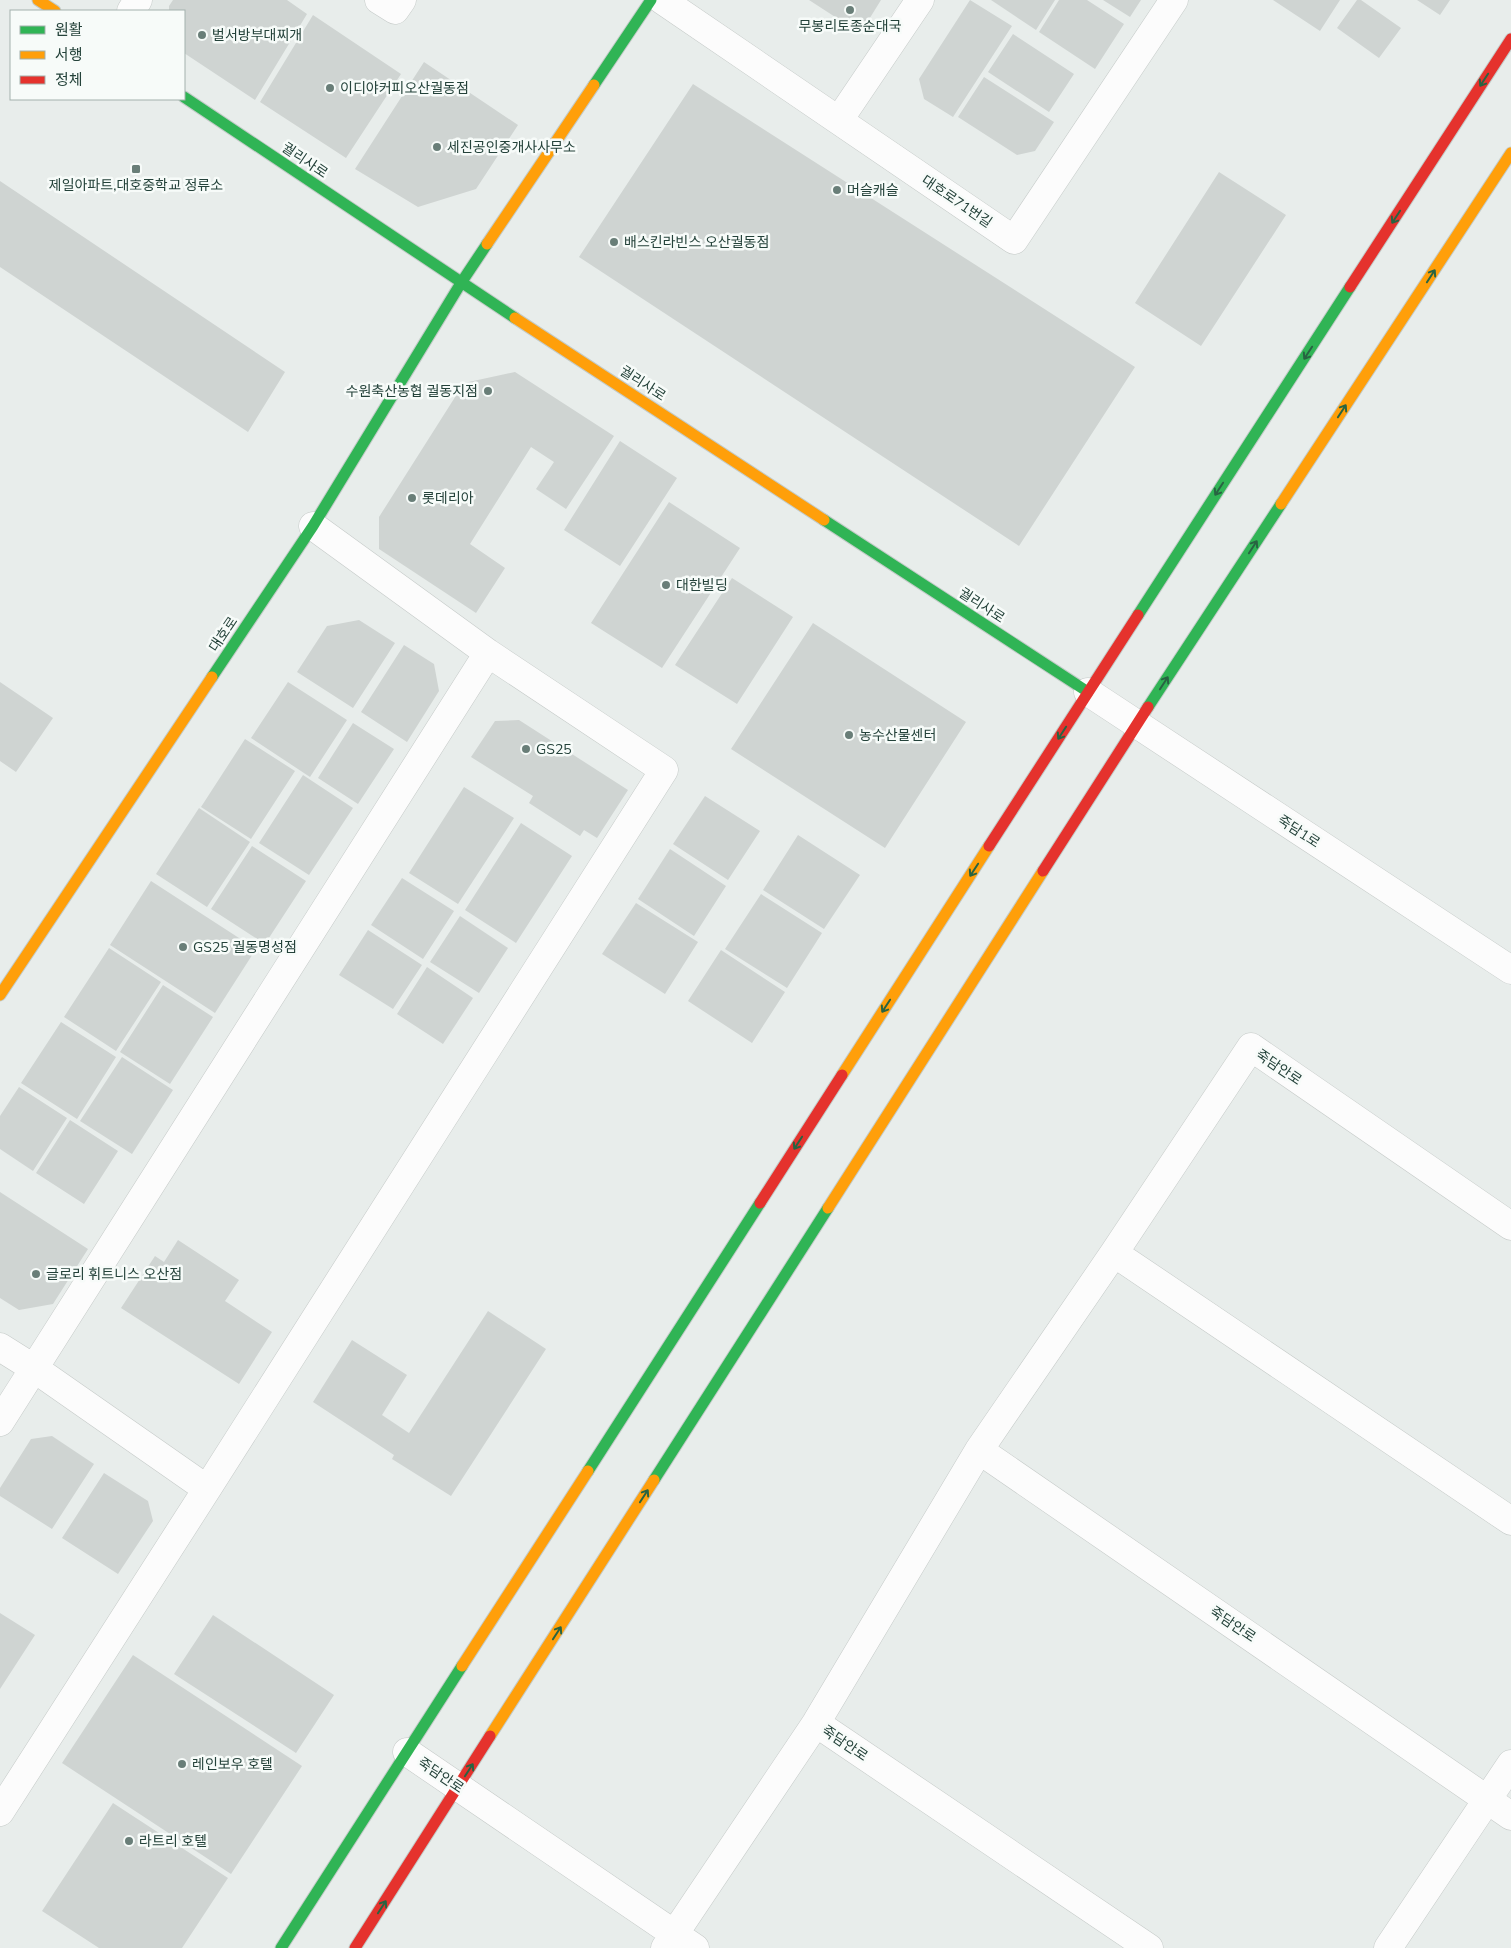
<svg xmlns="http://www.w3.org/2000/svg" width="1511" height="1948" font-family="Mulish,'Noto Sans KR',sans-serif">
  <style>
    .building { fill: #cfd4d2 }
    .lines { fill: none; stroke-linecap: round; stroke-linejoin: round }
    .street-casing { stroke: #c5cac8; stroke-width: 29 }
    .fast-casing { stroke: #c3cbc8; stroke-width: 13 }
    .slow-casing { stroke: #c3cbc8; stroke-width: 13 }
    .jam-casing { stroke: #c3cbc8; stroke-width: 13 }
    .street { stroke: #fcfcfc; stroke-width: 28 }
    .fast { stroke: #30b455; stroke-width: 11 }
    .slow { stroke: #ff9f0a; stroke-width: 11 }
    .jam { stroke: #e5322d; stroke-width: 11 }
    .oneway { stroke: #286442 }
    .poi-dot { fill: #697e78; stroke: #f7fbf9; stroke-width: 2 }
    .labels { text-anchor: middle; stroke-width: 5; stroke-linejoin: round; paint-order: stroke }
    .poi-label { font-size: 14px; fill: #24423a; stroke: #f7fbf9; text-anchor: start }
    .street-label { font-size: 14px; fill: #24423a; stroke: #f7fbf9 }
  </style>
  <rect width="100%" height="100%" fill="#e8edeb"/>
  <path class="building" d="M173,0H287L307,14L255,100L184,53V11H169V6Z
    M809,0H881L868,21L846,24Z
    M970,0L1012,26L953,117L924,99L919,79Z
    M991,0H1055L1036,30Z
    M1059,0H1087L1124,24L1095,69L1039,32Z
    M1103,0H1141L1130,17Z
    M1273,0H1340L1320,31Z
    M1357,0H1361L1401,28L1379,58L1337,28Z
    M1417,0H1450L1440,15Z
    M313,15L401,74L346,158L260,102Z
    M1013,34L1074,74L1049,112L988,72Z
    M424,62L518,125L476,189L418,207L355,169Z
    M984,77L1054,122L1035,151L1017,155L958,117Z
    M693,84L1135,367L1019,546L579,257Z
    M1219,172L1286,215L1201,346L1135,303Z
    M0,181L285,372L248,432L0,267Z
    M515,372L614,436L566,509L536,489L554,462L531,447L470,544L505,568L476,613L379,549V517L464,383Z
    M620,441L677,478L620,566L564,530Z
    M669,502L740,548L662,668L591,623Z
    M732,578L793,617L737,704L675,665Z
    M359,620L395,643L353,708L297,672L327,626Z
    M813,623L966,722L885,848L731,749Z
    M404,645L434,664L439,691L407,742L361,712Z
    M0,682L53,718L16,772L0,761Z
    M288,682L347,720L310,777L251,738Z
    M519,720L628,790L597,838L584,830L580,836L529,803L533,796L471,757L495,721Z
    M353,723L394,749L358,804L318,778Z
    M245,739L295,771L251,839L201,807Z
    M303,775L353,808L309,875L259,843Z
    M464,787L514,818L458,904L409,873Z
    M705,796L760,831L728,880L673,844Z
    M199,808L250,842L207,907L156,874Z
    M521,823L572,856L516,943L465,910Z
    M798,835L860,875L824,929L763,890Z
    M252,846L306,881L265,944L211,909Z
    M670,849L726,886L694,936L638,899Z
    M402,878L454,911L423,959L371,925Z
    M151,881L256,949L215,1013L110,945Z
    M761,894L822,933L787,988L725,949Z
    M636,903L698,942L665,994L602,954Z
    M460,916L508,948L479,993L430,962Z
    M368,930L422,965L393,1009L339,975Z
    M109,948L161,982L116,1051L64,1017Z
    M721,950L785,992L752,1043L688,1001Z
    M427,967L473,998L443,1044L397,1014Z
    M163,985L213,1017L170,1084L120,1052Z
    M61,1022L116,1057L77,1119L21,1083Z
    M122,1057L173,1090L132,1154L80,1121Z
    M19,1087L67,1118L33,1171L0,1149V1116Z
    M70,1120L118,1151L84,1204L36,1173Z
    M0,1192L88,1249L53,1304L19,1310L0,1298Z
    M178,1240L239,1280L225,1301L272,1332L239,1384L121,1308L155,1256L164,1262Z
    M488,1311L546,1349L451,1496L392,1459L394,1455L313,1402L352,1340L407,1375L382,1415L409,1433Z
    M52,1436L94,1464L52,1529L0,1496V1488L31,1439Z
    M104,1473L148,1501L153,1521L118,1574L62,1538Z
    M0,1613L35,1635L0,1689Z
    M213,1615L334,1695L296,1753L174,1674Z
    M133,1655L302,1766L231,1874L62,1763Z
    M113,1803L228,1878L182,1948H99L42,1911Z"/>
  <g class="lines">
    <defs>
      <path id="street" d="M379,0L395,10L402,0
        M662,0L1014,240L1174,0
        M131,11L138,0
        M839,120L920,0
        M1088,692L1511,970
        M1114,1253L1511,1521
        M0,1347L35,1369L207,1489L664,770L488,653L313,526
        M0,1422L488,653
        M979,1450L1511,1816
        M816,1723L1149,1948
        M407,1752L695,1948
        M0,1812L207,1489
        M665,1948L816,1723L979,1450L1114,1253L1251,1047L1511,1226
        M1388,1948L1511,1764"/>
      <path id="fast" d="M594,85L651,0
        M184,97L515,318
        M824,520L1088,692
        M1138,615L1350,287
        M212,677L313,526L461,283L487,244
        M1148,707L1281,504
        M588,1471L760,1203
        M654,1480L828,1208
        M281,1948L462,1666"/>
      <path id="slow" d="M38,0L55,11
        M487,244L594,85
        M515,318L824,520
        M1281,504L1511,153
        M0,995L212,677
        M842,1075L989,846
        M828,1208L1043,871
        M462,1666L588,1471
        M490,1736L654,1480"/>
      <path id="jam" d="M1350,287L1511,39
        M989,846L1138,615
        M1043,871L1148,707
        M760,1203L842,1075
        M355,1948L490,1736"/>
    </defs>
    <use href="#street" class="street-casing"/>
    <use href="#fast" class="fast-casing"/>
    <use href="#slow" class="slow-casing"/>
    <use href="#jam" class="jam-casing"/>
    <use href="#street" class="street"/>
    <use href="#fast" class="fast"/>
    <use href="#slow" class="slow"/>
    <use href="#jam" class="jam"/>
  </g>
  <defs><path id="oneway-shaft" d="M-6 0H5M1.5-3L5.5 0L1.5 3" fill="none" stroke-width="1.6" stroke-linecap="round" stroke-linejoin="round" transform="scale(1.25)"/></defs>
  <g class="oneway">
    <use href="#oneway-shaft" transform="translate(1484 80) rotate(123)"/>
    <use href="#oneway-shaft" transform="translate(1396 217) rotate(123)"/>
    <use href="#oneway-shaft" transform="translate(1431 276) rotate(-57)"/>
    <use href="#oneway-shaft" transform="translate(1308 353) rotate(123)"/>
    <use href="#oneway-shaft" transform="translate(1342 411) rotate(-57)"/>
    <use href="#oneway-shaft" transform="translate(1219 489) rotate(123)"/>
    <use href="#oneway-shaft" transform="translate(1253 547) rotate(-57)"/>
    <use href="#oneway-shaft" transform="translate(1164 683) rotate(-57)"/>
    <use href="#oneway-shaft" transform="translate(1062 733) rotate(123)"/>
    <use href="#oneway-shaft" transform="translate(974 870) rotate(123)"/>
    <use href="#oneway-shaft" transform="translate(886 1006) rotate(123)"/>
    <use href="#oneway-shaft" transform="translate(798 1143) rotate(123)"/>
    <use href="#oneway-shaft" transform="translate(644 1496) rotate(-57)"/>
    <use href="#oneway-shaft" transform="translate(557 1633) rotate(-57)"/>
    <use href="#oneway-shaft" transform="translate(469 1770) rotate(-57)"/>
    <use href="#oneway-shaft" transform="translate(382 1907) rotate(-57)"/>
  </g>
  <g class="poi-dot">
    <circle cx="850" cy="10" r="5"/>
    <circle cx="202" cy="35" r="5"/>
    <circle cx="330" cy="88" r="5"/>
    <circle cx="437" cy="147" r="5"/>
    <rect x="131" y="164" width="10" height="10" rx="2.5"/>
    <circle cx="837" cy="190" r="5"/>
    <circle cx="614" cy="242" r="5"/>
    <circle cx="488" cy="391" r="5"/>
    <circle cx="412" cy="498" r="5"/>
    <circle cx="666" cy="585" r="5"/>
    <circle cx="849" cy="735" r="5"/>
    <circle cx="526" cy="749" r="5"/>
    <circle cx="183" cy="947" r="5"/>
    <circle cx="36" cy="1274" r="5"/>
    <circle cx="182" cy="1764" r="5"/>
    <circle cx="129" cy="1841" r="5"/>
  </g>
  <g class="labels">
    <g class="poi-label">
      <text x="850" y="31" text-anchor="middle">무봉리토종순대국</text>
      <text x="212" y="40">벌서방부대찌개</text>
      <text x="340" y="93">이디야커피오산궐동점</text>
      <text x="447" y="152">세진공인중개사사무소</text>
      <text x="136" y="190" text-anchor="middle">제일아파트,대호중학교 정류소</text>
      <text x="847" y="195">머슬캐슬</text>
      <text x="624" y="247">배스킨라빈스 오산궐동점</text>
      <text x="478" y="396" text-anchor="end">수원축산농협 궐동지점</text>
      <text x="422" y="503">롯데리아</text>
      <text x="676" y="590">대한빌딩</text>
      <text x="859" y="740">농수산물센터</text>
      <text x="536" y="754">GS25</text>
      <text x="193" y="952">GS25 궐동명성점</text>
      <text x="46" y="1279">글로리 휘트니스 오산점</text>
      <text x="192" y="1769">레인보우 호텔</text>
      <text x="139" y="1846">라트리 호텔</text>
    </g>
    <g class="street-label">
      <text transform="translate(305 160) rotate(34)" y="5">궐리사로</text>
      <text transform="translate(957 201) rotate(34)" y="5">대호로71번길</text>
      <text transform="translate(643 383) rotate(33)" y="5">궐리사로</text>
      <text transform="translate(982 605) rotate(33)" y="5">궐리사로</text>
      <text transform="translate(223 634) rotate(-56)" y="5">대호로</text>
      <text transform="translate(1299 831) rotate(33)" y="5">죽담1로</text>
      <text transform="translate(1279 1067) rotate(34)" y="5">죽담안로</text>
      <text transform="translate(1233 1624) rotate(34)" y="5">죽담안로</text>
      <text transform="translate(845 1743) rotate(34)" y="5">죽담안로</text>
      <text transform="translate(441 1775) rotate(34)" y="5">죽담안로</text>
    </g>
  </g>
  <rect x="10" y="10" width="175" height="90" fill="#f7fbf9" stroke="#a3b1ad"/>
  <rect x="20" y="26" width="25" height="8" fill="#30b455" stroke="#a3b1ad"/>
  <text x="55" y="35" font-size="15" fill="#24423a">원활</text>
  <rect x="20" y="51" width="25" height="8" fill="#ff9f0a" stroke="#a3b1ad"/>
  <text x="55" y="60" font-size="15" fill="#24423a">서행</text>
  <rect x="20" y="76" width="25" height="8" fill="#e5322d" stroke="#a3b1ad"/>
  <text x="55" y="85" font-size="15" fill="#24423a">정체</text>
</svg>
